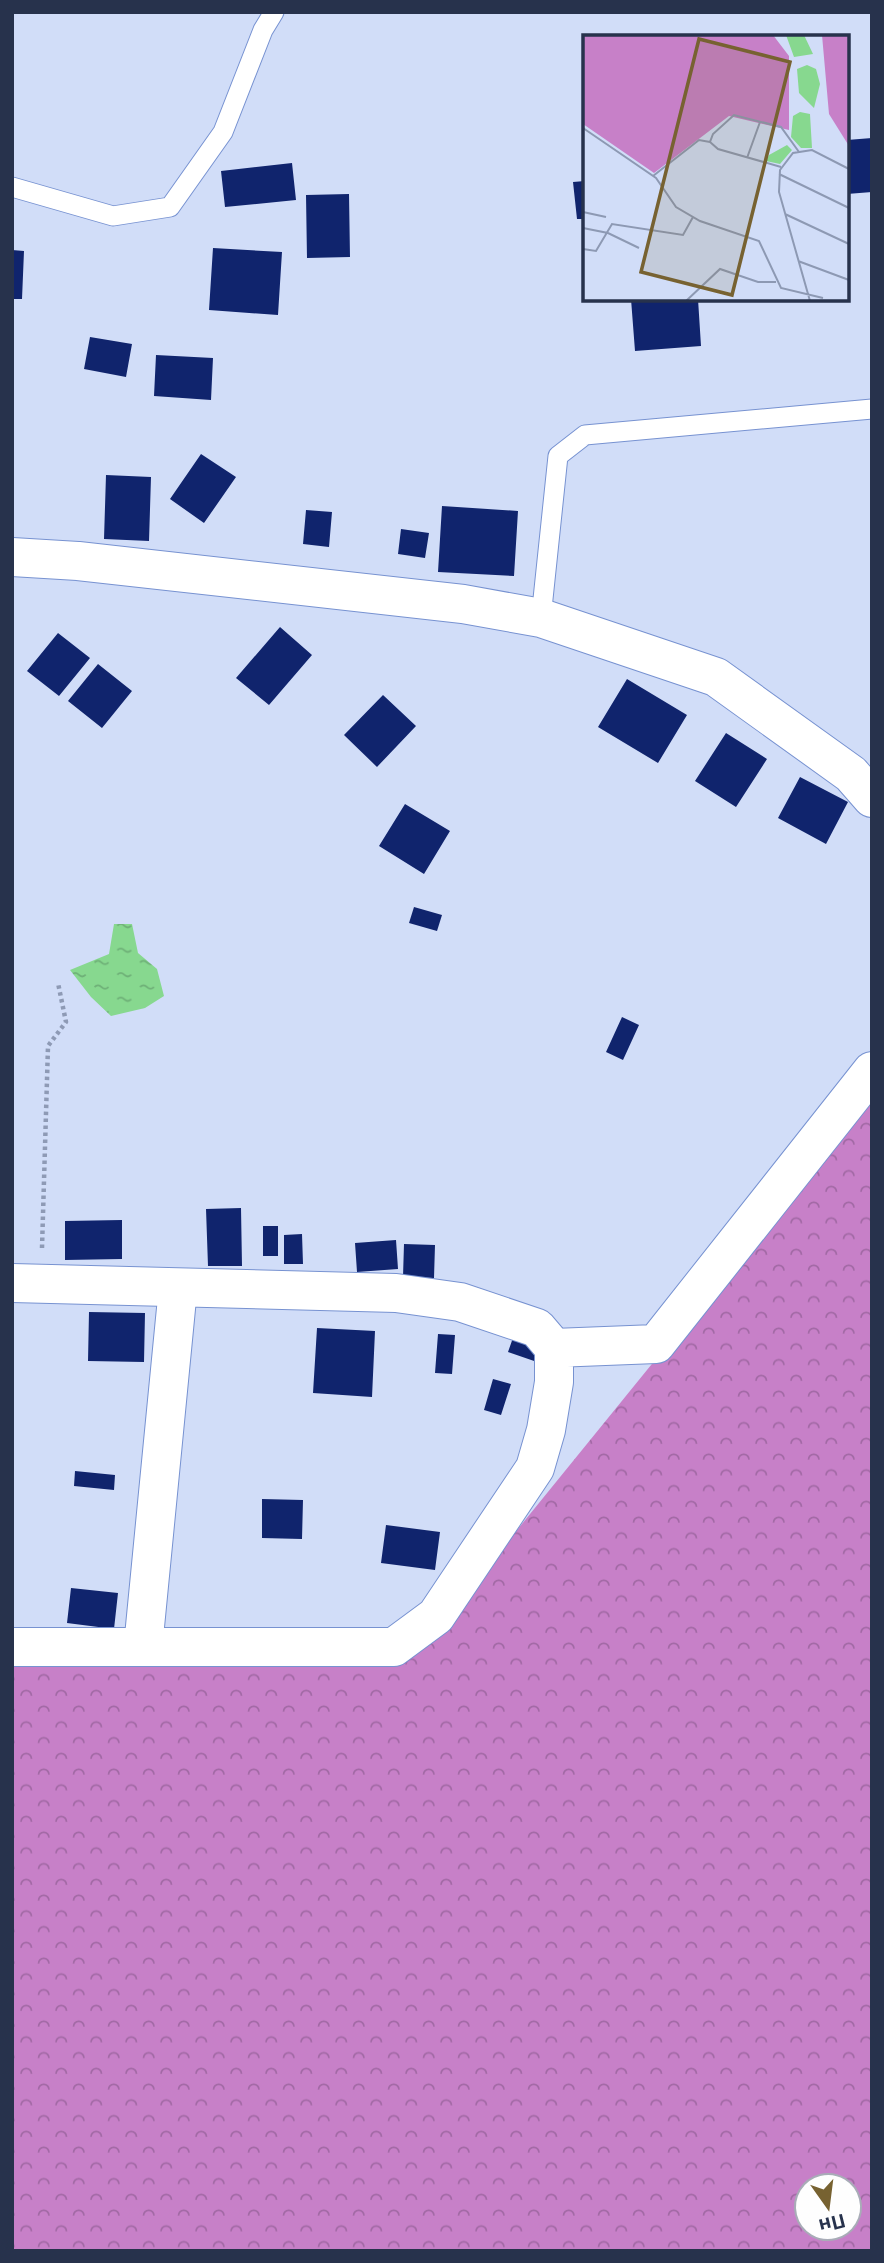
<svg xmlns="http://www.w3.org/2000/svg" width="884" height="2263" font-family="'Open Sans',sans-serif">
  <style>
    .forest { fill: url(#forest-crowns); fill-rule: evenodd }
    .water { fill: url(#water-ripples) }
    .building { fill: #10246d }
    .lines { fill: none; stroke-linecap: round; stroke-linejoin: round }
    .service-casing { stroke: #7792d1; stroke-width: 21 }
    .minor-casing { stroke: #7792d1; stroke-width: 40 }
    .path { stroke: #8e9ab5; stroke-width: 4.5; stroke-dasharray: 3.5 3.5; stroke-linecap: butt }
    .service { stroke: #fff; stroke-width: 19 }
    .minor { stroke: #fff; stroke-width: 38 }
    .inset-road { fill: none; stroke: #8d99b3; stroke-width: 2 }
    .view { fill: #776231; fill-opacity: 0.15; stroke: #776231; stroke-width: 3.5 }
    .inset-edge { fill: none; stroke: #27324c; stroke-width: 3.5 }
  </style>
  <defs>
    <pattern id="forest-crowns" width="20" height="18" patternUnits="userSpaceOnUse" patternTransform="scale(1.75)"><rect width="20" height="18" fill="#c780c8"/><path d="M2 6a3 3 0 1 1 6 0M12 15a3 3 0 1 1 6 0" fill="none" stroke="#a269a5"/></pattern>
    <pattern id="water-ripples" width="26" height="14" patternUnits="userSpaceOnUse" patternTransform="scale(1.75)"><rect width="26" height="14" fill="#87d88f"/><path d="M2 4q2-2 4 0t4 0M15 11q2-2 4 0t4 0" fill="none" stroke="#6eb077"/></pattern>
  </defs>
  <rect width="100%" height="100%" fill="#d1ddf8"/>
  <path class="forest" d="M872,1093V2251H12V1636L435,1631ZM807,2186H849V2228H807Z"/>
  <path class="water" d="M114,924H132L138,953L157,969L164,996L145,1008L111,1016L91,997L70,970L109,954Z"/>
  <path class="building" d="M872,138V192L847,194V140Z
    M292,163L296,200L225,207L221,171Z
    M585,181V219H577L573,182Z
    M349,194L350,257L307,258L306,195Z
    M213,248L282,252L278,315L209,310Z
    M12,250L24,251L22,299H12Z
    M631,299H698L701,346L635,351Z
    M90,337L132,344L126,377L84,369Z
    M156,355L213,358L211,400L154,396Z
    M201,454L236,477L204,523L170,499Z
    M106,475L151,477L149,541L104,539Z
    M442,506L518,511L514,576L438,572Z
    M306,510L332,512L329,547L303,544Z
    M401,529L429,533L425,558L398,554Z
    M280,627L312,655L269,705L236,678Z
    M58,633L90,658L59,696L27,671Z
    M98,664L132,691L102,728L68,701Z
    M627,679L687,715L658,763L598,727Z
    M383,695L416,726L377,767L344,735Z
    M726,733L767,759L736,807L695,781Z
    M800,777L848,802L826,844L778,818Z
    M405,804L450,831L424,874L379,846Z
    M414,907L442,915L437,931L409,923Z
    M622,1017L639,1025L623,1060L606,1052Z
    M241,1208L242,1266H208L206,1209Z
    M122,1220V1259L65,1260V1221Z
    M263,1226H278V1256H263Z
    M302,1234L303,1264H284V1235Z
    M396,1240L398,1269L357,1272L355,1243Z
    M404,1244L435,1245L434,1278L403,1277Z
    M89,1312L145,1313L144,1362L88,1361Z
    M317,1328L375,1331L372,1397L313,1393Z
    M515,1332L544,1341L537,1362L508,1352Z
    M438,1334L455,1335L452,1374L435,1373Z
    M493,1379L511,1384L501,1415L484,1410Z
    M75,1471L115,1475L114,1490L74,1486Z
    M262,1499L303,1500L302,1539L262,1538Z
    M386,1525L440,1532L435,1570L381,1563Z
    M71,1588L118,1593L114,1629L67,1623Z"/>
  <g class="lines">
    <defs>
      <path id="service" d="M12,187L113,216L170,207L223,132L263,30L274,12
        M541,618L558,456L585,435L872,409"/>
      <path id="minor" d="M12,557L78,561L463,604L541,618L716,677L851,774L872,798
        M12,1283L396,1293L460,1302L537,1328L554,1348V1382L546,1430L535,1468L436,1616L394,1647H12
        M554,1348L656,1344L872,1071
        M143,1647L178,1288"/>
    </defs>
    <use href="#service" class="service-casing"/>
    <use href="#minor" class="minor-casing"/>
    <path class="path" d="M42,1248L48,1046L66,1022L58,983"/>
    <use href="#service" class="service"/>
    <use href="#minor" class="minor"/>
  </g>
  <g transform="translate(583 35)">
    <rect width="266" height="266" fill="#d1ddf8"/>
    <path d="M0,0H190L206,21V95L146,81L71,138L0,89ZM239,0H266V111L246,79Z" fill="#c780c8"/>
    <path d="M203,0H221L230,19L211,22ZM224,30L233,34L237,49L231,73L216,58L214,34ZM217,77L227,79L229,113H218L208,102L210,81ZM204,110L209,115L197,129L183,126L186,120Z" fill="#87d88f"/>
    <path class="inset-road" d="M0,93L73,143L93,172L117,186L176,206L198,253L240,263M164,123L177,87M198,132L135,114L127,107L130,99L151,80L198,92L216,117M196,139L266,173M70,141L116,105L127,107M0,177L23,182M202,179L266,209M0,193L25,198L56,213M0,214L13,216L29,189L100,200L110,182M215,226L266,245M103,266L137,234L175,247H193M227,266L196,157L197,135L210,118L229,115L266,134"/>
    <path class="view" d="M116,4L207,27L149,260L58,237Z"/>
    <rect width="266" height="266" class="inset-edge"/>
  </g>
  <rect width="884" height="2263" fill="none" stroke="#27324c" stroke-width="28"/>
  <g transform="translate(828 2207) rotate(166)"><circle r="33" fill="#fefefe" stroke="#a8acb7" stroke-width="2"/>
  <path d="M0-5L12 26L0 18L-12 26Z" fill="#776231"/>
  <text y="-10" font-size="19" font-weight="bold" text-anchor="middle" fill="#27324c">Пн</text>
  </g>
</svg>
